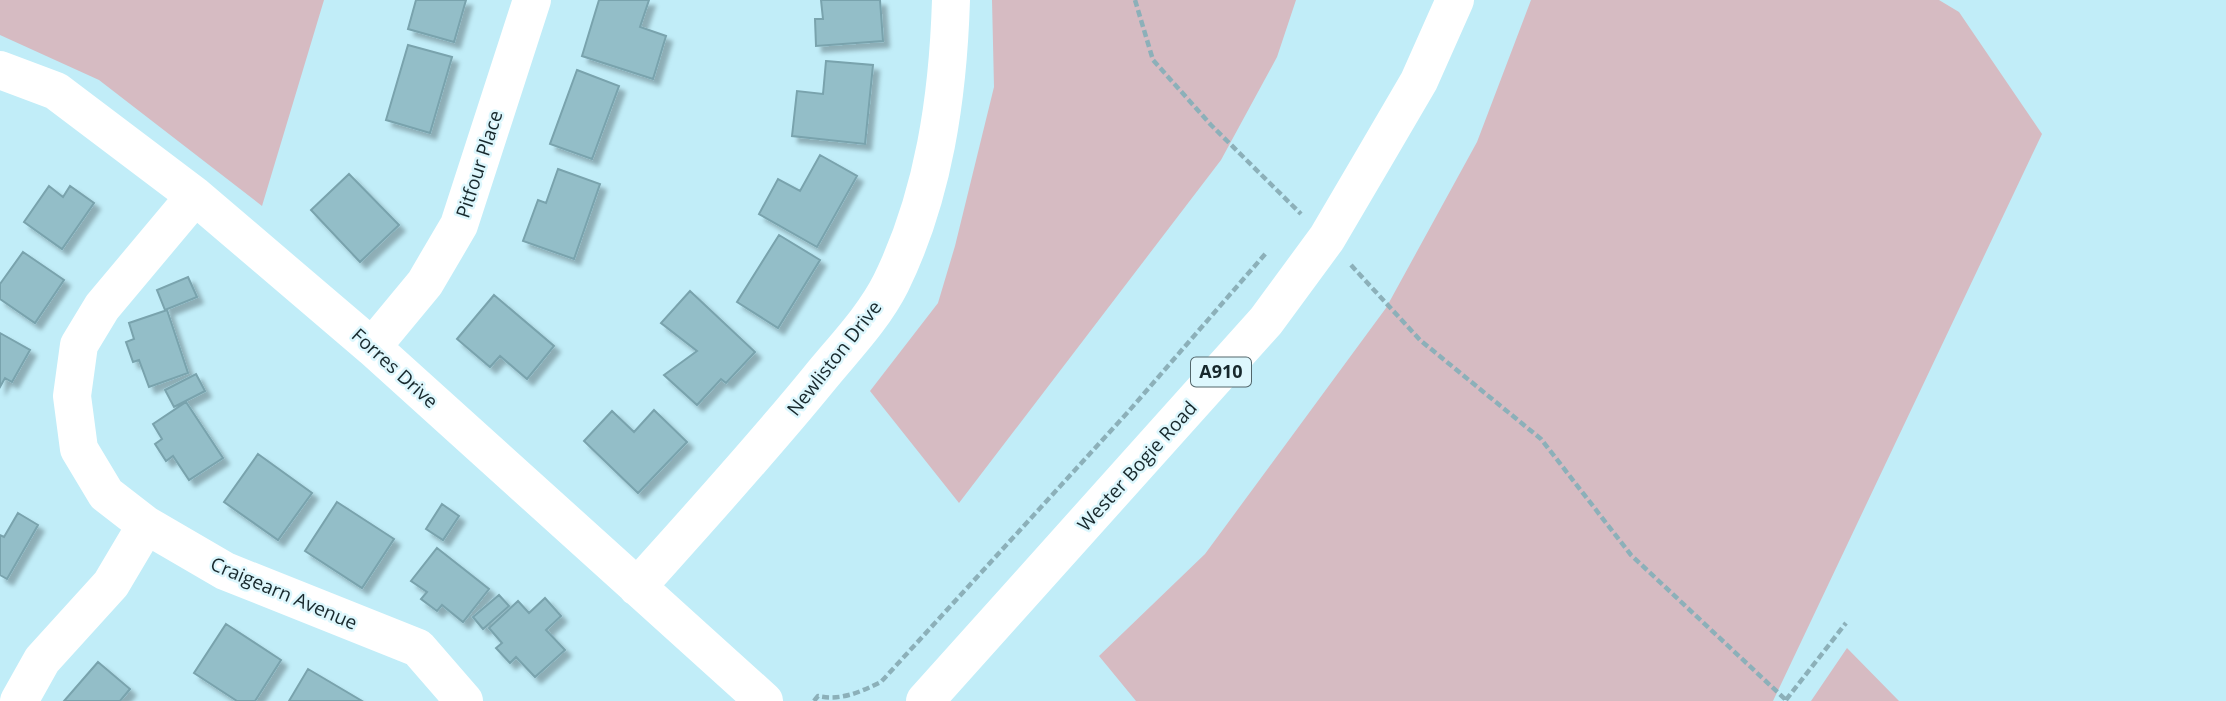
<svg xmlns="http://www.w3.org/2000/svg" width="2226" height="701" font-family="'Open Sans',sans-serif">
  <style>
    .green { fill: #d6bbc2 }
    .building { fill: #93bec8; stroke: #79a3ad; stroke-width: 2; filter: url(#shadow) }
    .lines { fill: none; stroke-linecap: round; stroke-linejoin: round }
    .path { stroke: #8cb0b9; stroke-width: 4.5; stroke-dasharray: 7 3.5; stroke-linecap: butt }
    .minor { stroke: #fff; stroke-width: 38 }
    .major { stroke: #fff; stroke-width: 38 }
    .labels { text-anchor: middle; stroke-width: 5; stroke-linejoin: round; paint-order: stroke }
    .shield { fill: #ddf7fd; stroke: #52666b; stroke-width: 2 }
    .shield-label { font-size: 18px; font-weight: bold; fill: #17282c }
    .street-label { font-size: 19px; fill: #17282c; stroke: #ddf7fd }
  </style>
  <defs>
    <filter id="shadow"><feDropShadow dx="6" dy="6" stdDeviation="2" flood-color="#0004"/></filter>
  </defs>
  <rect width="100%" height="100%" fill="#c1edf8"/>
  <path class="green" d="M0,0H324L262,206L99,80L0,35Z
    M992,0H1296L1277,57L1221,160L959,503L870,391L938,303L955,246L994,87Z
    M1531,0H1939L1959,12L2042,134L1773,701H1136L1099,656L1205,554L1386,308L1477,142Z
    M1847,648L1899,701H1811Z"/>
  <path class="building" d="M416,0H466L454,42L408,29Z
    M599,0H649L640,27L666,36L653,79L582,56Z
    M821,0H880L883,41L816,46L815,19H823Z
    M408,45L452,57L430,133L386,120Z
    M826,61L873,65L865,144L792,136L797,91L823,94Z
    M577,70L619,86L592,159L550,144Z
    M820,155L857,176L817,247L759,214L778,179L800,191Z
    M558,169L600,184L574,259L523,241L538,200L546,203Z
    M349,174L399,225L360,262L311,210Z
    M49,186L63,197L70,186L94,203L62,249L24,222Z
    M779,235L820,260L778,328L737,302Z
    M23,252L64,280L35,323L0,299V284Z
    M188,277L197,297L165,310L157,290Z
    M690,291L755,352L726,383L721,379L697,405L664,375L697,351L661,323Z
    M494,295L554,346L527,379L500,356L490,367L457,339Z
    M167,310L188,373L149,387L139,360L133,362L126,342L134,339L129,323Z
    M0,333L30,350L12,382L5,378L0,387Z
    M196,374L205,391L174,407L165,390Z
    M186,402L223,458L189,480L173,456L166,461L155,444L162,439L153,424Z
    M654,410L687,442L638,493L584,441L612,411L634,432Z
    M258,454L312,493L278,540L224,502Z
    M337,502L394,539L362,588L305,551Z
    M442,504L459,516L443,540L426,529Z
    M18,513L38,525L7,579L0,575V535L4,537Z
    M437,548L489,589L463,622L442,605L437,611L421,599L427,592L411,581Z
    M499,595L509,606L483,629L473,617Z
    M545,598L561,616L546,630L565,650L535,677L516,657L510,663L496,648L502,643L489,628L518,601L529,613Z
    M226,624L281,660L255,701H237L194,673Z
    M98,662L130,689L120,701H64Z
    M308,669L362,701H289Z"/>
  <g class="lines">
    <path class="path" d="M1135,0L1153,60L1211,125L1301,214
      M1351,265L1420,340L1541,439L1631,555L1787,701
      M1786,700L1846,623
      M814,701L818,696C841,701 860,692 881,682L1128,412L1266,253"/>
    <path class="minor" d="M0,70L56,91L195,196L372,347L764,701
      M195,196L102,307L79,345L72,396L79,449L106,494L146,525L225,571L418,648L464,701
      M372,347L425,283L459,225L532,0
      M637,587C698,519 760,451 818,380C843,349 873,319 891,283C934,195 948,97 951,0
      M19,701L42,660L111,584L146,525"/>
    <path class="major" d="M925,701L1266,321L1327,238L1374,158L1419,81L1455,0"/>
  </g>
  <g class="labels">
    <rect class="shield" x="1191" y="357.5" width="60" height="29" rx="5"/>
    <g class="shield-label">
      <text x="1221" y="378">A910</text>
    </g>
    <g class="street-label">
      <text transform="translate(479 164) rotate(-72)" y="7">Pitfour Place</text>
      <text transform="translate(834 358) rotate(-52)" y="7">Newliston Drive</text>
      <text transform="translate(395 368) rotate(42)" y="7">Forres Drive</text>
      <text transform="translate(1137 466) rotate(-48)" y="7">Wester Bogie Road</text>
      <text transform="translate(284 593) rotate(23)" y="7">Craigearn Avenue</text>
    </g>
  </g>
</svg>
